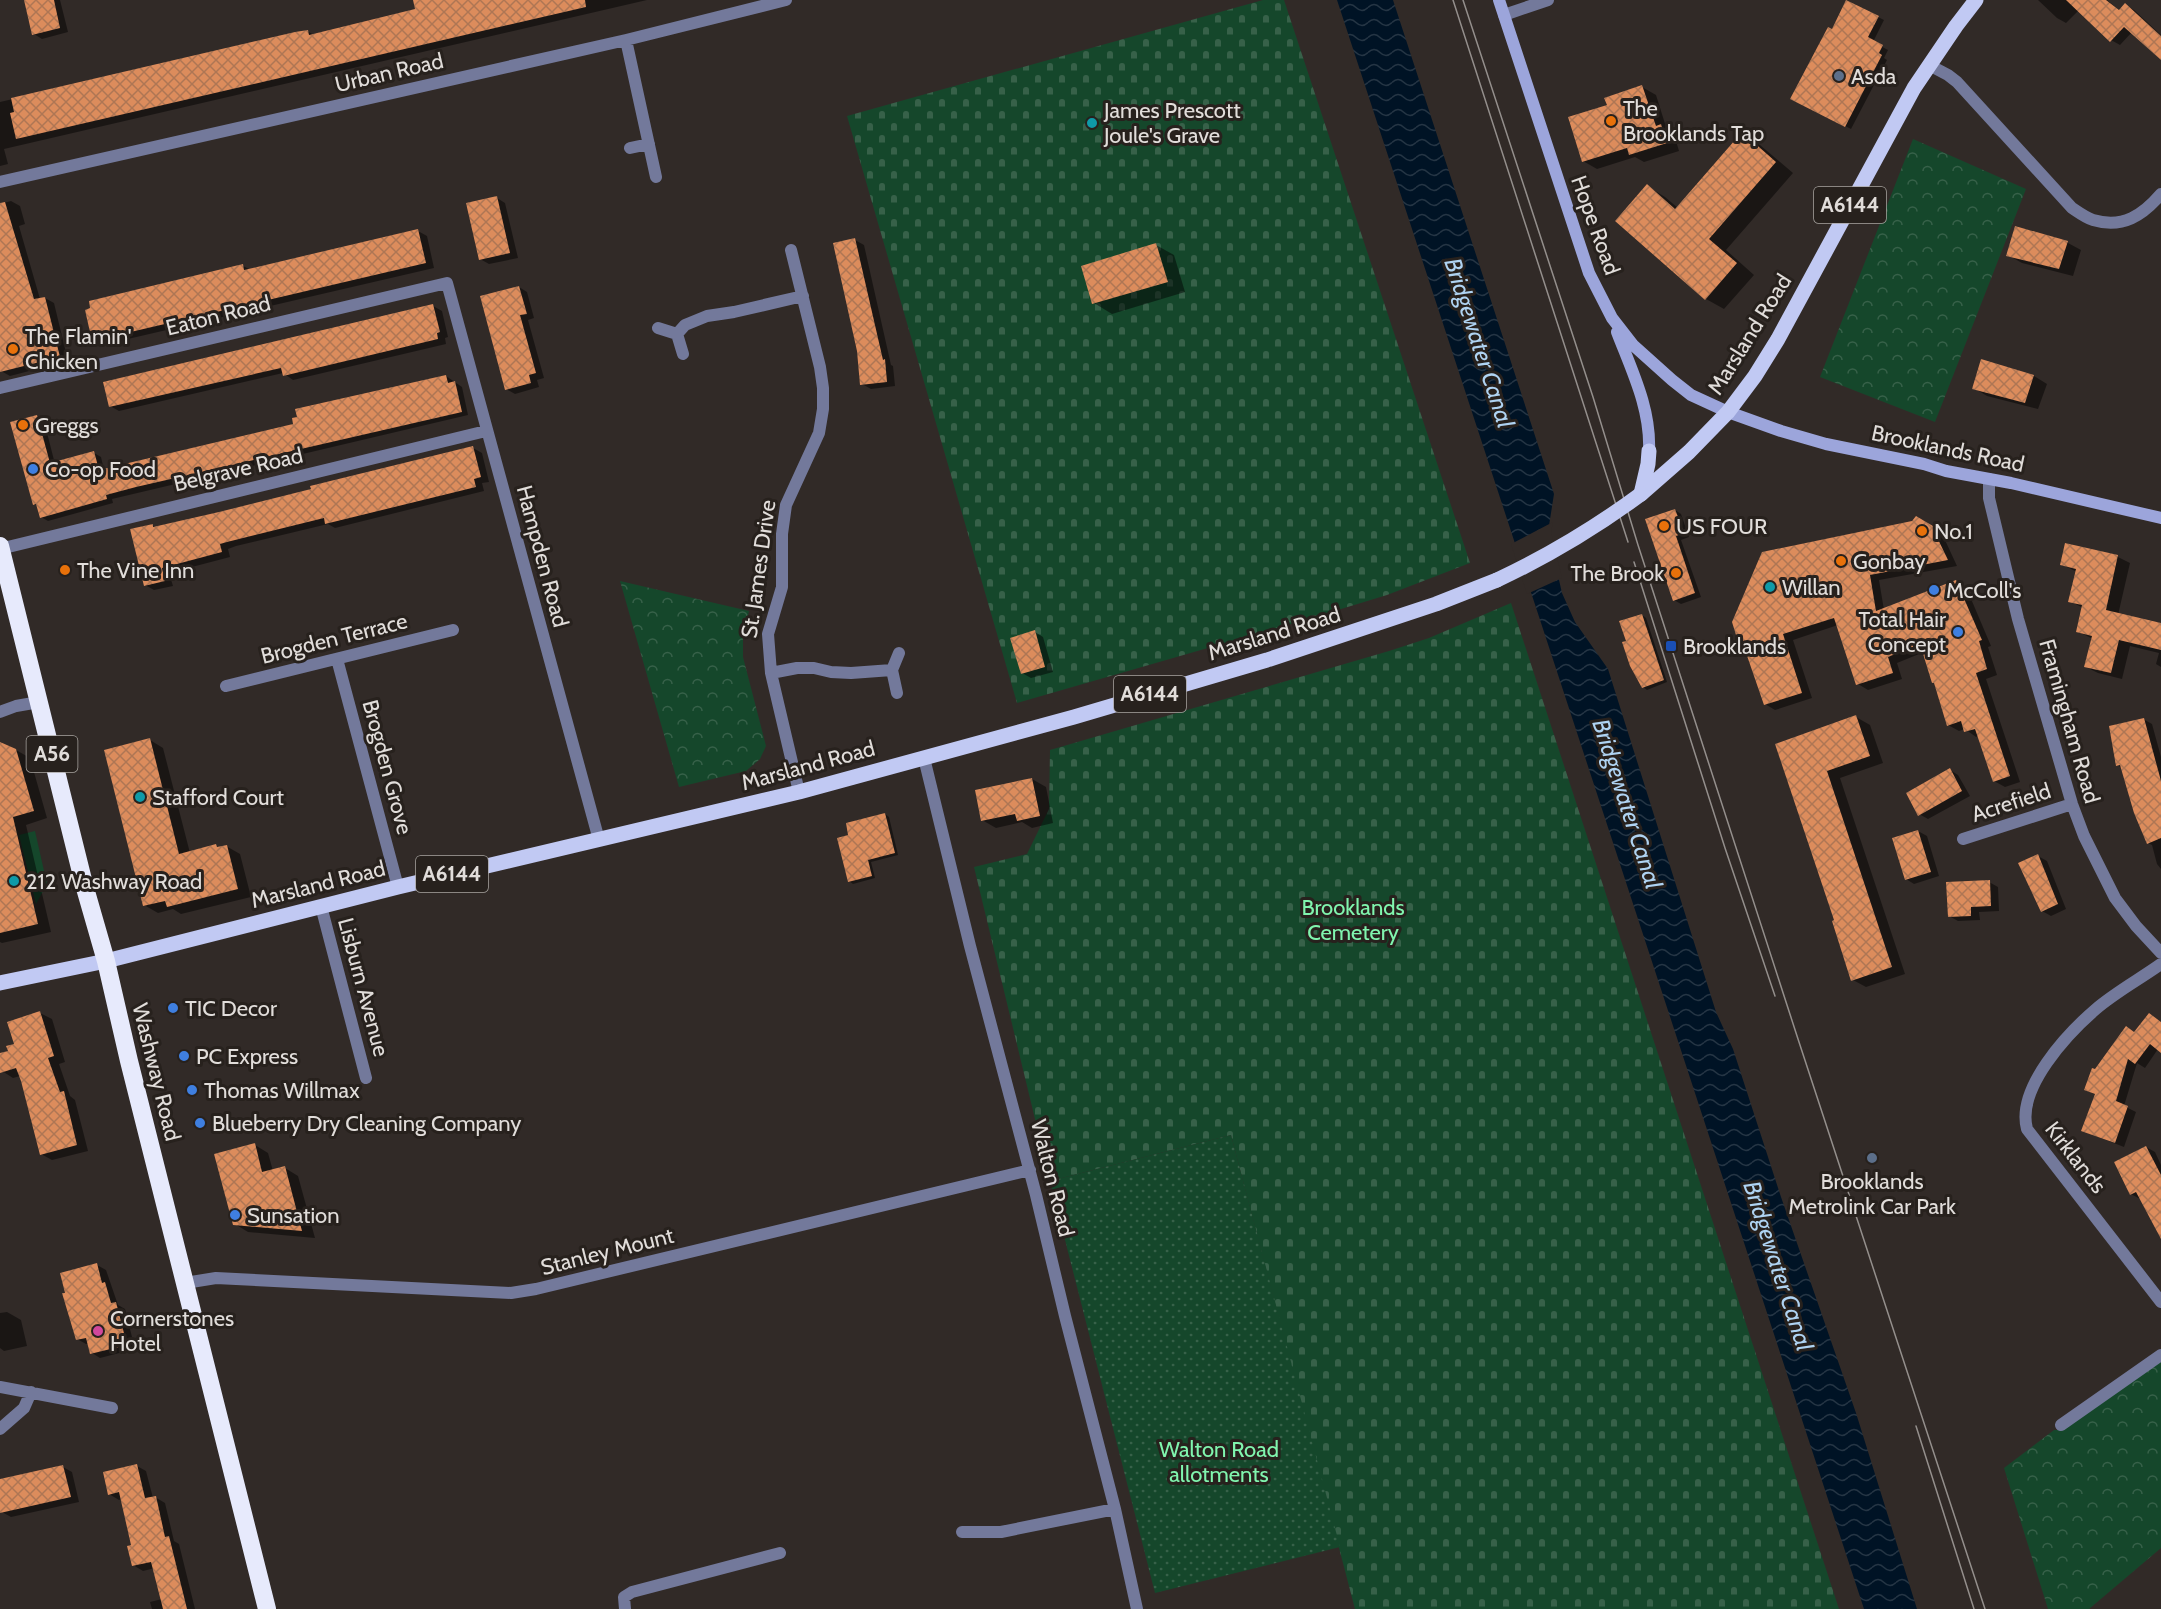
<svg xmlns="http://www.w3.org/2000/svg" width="2161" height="1609" font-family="Cabin,sans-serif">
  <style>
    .grass { fill: #15472b }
    .cemetery { fill: url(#cemetery-stones) }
    .park { fill: url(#park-crowns) }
    .garden { fill: url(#garden-dots) }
    .water { fill: url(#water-waves) }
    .pier { fill: #312a27 }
    .shadow { fill: #0007 }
    .building { fill: url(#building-cross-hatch) }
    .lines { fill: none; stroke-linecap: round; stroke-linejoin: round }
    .street { stroke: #73799b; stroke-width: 12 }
    .secondary { stroke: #9ca5db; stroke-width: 12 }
    .primary { stroke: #c1c9f3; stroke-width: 15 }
    .highway { stroke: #e7eafc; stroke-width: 18 }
    .tram { stroke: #948f8c; stroke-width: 1.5 }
    .primary-bridge { stroke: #c1c9f3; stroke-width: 15 }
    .service-dot { fill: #5c6f8a; stroke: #27211d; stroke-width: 2 }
    .food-dot { fill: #e8710a; stroke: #27211d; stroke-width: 2 }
    .culture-dot { fill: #0f9aa8; stroke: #27211d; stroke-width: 2 }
    .shop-dot { fill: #3f7fe0; stroke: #27211d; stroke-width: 2 }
    .transit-dot { fill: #1a4fb4; stroke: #27211d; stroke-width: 2 }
    .hotel-dot { fill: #d1479c; stroke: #27211d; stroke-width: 2 }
    .labels { text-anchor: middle; stroke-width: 6; stroke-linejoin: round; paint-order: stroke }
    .shield { fill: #27211d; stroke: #a9a5a1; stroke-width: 1.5 }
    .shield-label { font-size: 21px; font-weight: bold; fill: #e1ddda }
    .street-label { font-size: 22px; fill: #e1ddda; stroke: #27211d }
    .poi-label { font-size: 22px; fill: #e1ddda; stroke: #27211d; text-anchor: start }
    .park-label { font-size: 22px; fill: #80f5ae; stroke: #27211d }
    .water-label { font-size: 24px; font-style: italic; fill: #afd3f2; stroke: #27211d }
  </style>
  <defs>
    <pattern id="cemetery-stones" width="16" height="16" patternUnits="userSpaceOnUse" patternTransform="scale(1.5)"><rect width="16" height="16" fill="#15472b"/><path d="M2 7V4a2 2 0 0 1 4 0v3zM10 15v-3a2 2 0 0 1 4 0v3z" fill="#376149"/></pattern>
    <pattern id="park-crowns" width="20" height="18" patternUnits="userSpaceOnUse" patternTransform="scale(1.5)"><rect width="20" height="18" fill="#15472b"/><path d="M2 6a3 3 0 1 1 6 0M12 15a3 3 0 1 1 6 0" fill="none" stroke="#376149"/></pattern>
    <pattern id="garden-dots" width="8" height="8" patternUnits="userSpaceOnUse" patternTransform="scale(1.5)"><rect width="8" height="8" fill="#15472b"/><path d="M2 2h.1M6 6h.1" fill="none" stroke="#376149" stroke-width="1.8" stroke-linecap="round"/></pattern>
    <pattern id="water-waves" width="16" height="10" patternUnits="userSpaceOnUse" patternTransform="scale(1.5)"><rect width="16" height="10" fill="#001325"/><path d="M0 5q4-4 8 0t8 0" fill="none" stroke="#253544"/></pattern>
    <pattern id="building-cross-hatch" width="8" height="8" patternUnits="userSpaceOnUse" patternTransform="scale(1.5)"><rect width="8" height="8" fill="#dc8c5c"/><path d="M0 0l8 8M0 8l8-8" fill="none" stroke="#ae7654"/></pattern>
  </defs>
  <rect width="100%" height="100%" fill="#312a27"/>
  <path class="grass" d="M35,831L47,884L36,904L19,835Z"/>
  <path class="cemetery" d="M1263,0H1284L1470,563L1387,595L1305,620L1017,703L847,116Z
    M1511,603L1839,1609H1355L1231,1135L1050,1181L974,867L1027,854L1049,809L1050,750L1389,651L1429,638Z"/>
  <path class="park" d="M1913,139L2026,189L1935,422L1820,377Z
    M620,581L749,611L743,637V657L766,746L760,759L746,771L679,787Z
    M2161,1361V1548L2089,1609H2048L2004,1468L2054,1430H2063Z"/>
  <path class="garden" d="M1231,1135L1340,1547L1155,1593L1050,1181Z"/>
  <path class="water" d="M1337,0H1393L1554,494L1548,532L1562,593L1575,622L1608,669L1716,1012L1733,1049L1781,1197L1856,1413L1917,1609H1864Z"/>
  <path class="pier" d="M1553,522L1551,532L1562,578L1527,594L1511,544Z"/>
  <path class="shadow" d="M25,0H60L68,32L42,39L34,34Z
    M427,0H647L4,149L8,164L0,166V102L307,31L314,35L417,10Z
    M2038,0H2107L2120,11L2126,5L2134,10L2161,35V57L2132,32L2120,45L2111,40L2079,10L2066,23L2057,18Z
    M1878,17L1884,20L1873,42L1888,50L1884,58L1887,60L1851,129L1798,102L1833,31Z
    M1642,87L1656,95L1667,130L1674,134L1679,151L1644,162L1635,157L1597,169L1583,161L1608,106Z
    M1742,134L1760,145L1793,173L1726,250L1754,275L1724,309L1706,299L1647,186L1665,197L1678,208Z
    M497,198L505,203L518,258L489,264L480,259Z
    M11,201L20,206L25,224L19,226L40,299L45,298L54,303L68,361L10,376L1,371L0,367V204Z
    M2016,228L2068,243L2081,250L2073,276L2022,263L2008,255Z
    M418,231L427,236L434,268L102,345L93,340L243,266L251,270Z
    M855,240L864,245L891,365L893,366L895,386L871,389L862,384Z
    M1156,245L1174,255L1185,292L1112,314L1094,303Z
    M519,287L527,292L534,318L528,320L544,378L537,380L539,387L515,394L506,389Z
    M433,306L442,311L448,337L445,338L446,344L293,380L283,373L119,411L110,406Z
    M446,376L462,387L468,415L112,499L113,503L48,521L41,517L38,506L34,504L36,417L44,421L55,464L94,453L101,457L104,470L295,425Z
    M2034,376L2047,384L2038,409L1987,396L1974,388Z
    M473,448L482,453L489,482L482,483L484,491L335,528L328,524L236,546L228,549L230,557L169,573L173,586L154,590L145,585L152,525L157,528L219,513Z
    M1675,510L1681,514L1689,537L1681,540L1701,597L1681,604L1674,600Z
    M1916,518L1947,536L1945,540L1957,566L1879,580L1884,610L1956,581L1966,587L1991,646L1988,647L1997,675L1986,679L2020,782L2005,787L1994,781L1979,736L1976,737L1965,729L1959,731L1948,725L1936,685L1933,682L1924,652L1897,663L1902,679L1868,690L1858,684L1838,625L1793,640L1812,698L1775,710L1765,704L1747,650L1741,647Z
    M2066,545L2118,557L2130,563L2118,615L2161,634V667L2156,664L2159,653L2130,646L2122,679L2098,673L2086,667L2093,639L2077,631L2083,608L2070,601L2077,572L2061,564Z
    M1642,615L1646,618L1667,682L1647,690L1643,687L1627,641Z
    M1035,632L1043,637L1053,672L1031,678L1022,673Z
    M1856,717L1870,725L1883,763L1840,778L1905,974L1866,987L1853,980L1836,921L1777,745Z
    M2143,719L2152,724L2161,757V869L2157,864L2152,845L2148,843L2122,768L2117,765Z
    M150,740L163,748L190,853L216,846L220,848L226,846L240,854L251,897L181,914L173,909L158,913L144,905Z
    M0,747L16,750L30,758L47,818L26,825L51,932L2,943L0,942Z
    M1950,770L1958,775L1970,796L1928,819L1919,814Z
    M1032,779L1046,787L1053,823L1032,828L1022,822L996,828L982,820Z
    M885,814L889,817L898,855L871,862L875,878L853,884L849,881L850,836Z
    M1918,831L1927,836L1939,876L1914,884L1906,879Z
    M2038,856L2047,861L2066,909L2051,916L2042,911Z
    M1989,882L1998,887L1999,911L1979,912L1980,920L1958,921L1949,916Z
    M40,1013L52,1019L65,1062L59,1064L70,1096L75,1100L88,1151L52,1160L41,1154L20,1076L13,1078L2,1071L0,1065V1055L9,1052Z
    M2161,1022V1051L2158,1049L2145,1068L2137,1063L2124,1106L2136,1112L2124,1147L2083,1131L2096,1095L2086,1090L2095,1071L2135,1033Z
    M255,1145L268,1153L273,1171L285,1168L298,1176L315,1238L248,1232L235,1224Z
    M2146,1147L2155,1152L2161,1165V1229L2140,1199L2131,1194Z
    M97,1265L106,1270L118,1305L125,1309L135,1349L100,1358L92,1353L89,1344H86L77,1339Z
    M7,1312L21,1320L27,1346L4,1351L0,1348V1313Z
    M137,1466L146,1471L153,1498L155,1497L165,1503L174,1541L179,1544L195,1609H152L150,1602L162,1599L155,1568L143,1571L133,1565V1546L122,1499L119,1500L109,1494Z
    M63,1467L72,1472L79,1502L11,1517L2,1512L0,1502V1481Z"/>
  <path class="building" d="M24,0H54L60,28L32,35Z
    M413,0H585L586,7L16,139L10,113L14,112L11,98L295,32L308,30L309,35L415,9Z
    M1846,0L1879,16L1868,37L1883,45L1879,53L1882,55L1845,127L1790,99L1828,27L1832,29Z
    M2066,0H2106L2119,10L2125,3L2161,36V60L2124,27L2110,42Z
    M1642,85L1656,126L1661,124L1667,143L1629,155L1627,148L1582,162L1568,117L1607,105L1604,98Z
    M1742,132L1776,162L1709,239L1737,263L1705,300L1615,221L1647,184L1675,209Z
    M497,196L510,253L479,260L466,203Z
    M5,202L34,299L45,297L60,357L0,372V203Z
    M2015,226L2068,241L2059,269L2006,256Z
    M418,229L426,263L92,341L85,310L90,308L89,301L243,264L244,270Z
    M855,238L883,360L885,359L887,382L860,385L857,351L833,243Z
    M1156,243L1168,282L1092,304L1081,266Z
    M519,286L527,314L520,315L536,373L529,375L531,383L505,390L480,296Z
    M433,304L440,332L437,333L438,339L283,376L281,368L109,407L103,382Z
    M1981,359L2034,375L2025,403L1972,389Z
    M446,375L448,383L455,381L462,412L136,487L106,495L107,499L40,518L36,504L33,505L10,422L37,415L50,463L94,451L99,470L293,424L292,418L297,417L295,409Z
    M473,446L481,477L474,479L476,487L325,524L324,518L227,542L220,544L222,552L162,568L165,581L144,586L130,529L153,524V527L219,512L311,489L310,486Z
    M1675,509L1684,533L1676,536L1695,593L1673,601L1645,519Z
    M1916,516L1938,529L1935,533L1948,560L1870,575L1876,611L1956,580L1982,640L1979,641L1987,669L1976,673L2010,776L1993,782L1975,729L1964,732L1961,721L1947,726L1934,683H1932L1920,644L1888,657L1893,673L1856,685L1834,618L1783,634L1802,693L1764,705L1744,647L1740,648L1732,622L1762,552L1912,521Z
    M2065,543L2118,555L2106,610L2161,623V650L2119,640L2111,673L2084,667L2092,636L2076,632L2082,605L2068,602L2076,569L2060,565Z
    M1642,614L1664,680L1642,688L1630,666L1622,642L1626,641L1619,621Z
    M1035,630L1045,667L1021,674L1010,638Z
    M1856,715L1870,756L1827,771L1892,967L1851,981L1832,921L1834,920L1775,744Z
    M2144,718L2161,781V838L2147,844L2134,813L2120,765L2116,766L2109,726Z
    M150,738L179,854L216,844L217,847L227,845L238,889L167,907L165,901L143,906L104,750Z
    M0,742L16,749L34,811L13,817L38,924L0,933Z
    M1950,768L1962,791L1918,816L1906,793Z
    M1032,778L1040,816L1017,821L1015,814L981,821L975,790Z
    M885,813L895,853L868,860L872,876L848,882L837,838L848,835L846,823Z
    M1918,830L1931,872L1905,880L1892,838Z
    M2038,854L2058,904L2041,912L2018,863Z
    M1990,880L1991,906L1971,907V916L1948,917L1946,882Z
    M40,1011L54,1056L48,1058L60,1092L64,1091L77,1145L40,1155L21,1081L16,1068L0,1073V1053L8,1051L6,1046L14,1044L7,1022Z
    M2149,1013L2161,1022V1053L2150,1044L2135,1064L2128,1059L2116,1101L2128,1106L2115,1143L2081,1131L2095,1094L2084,1090L2092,1068L2095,1069L2126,1026L2134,1032Z
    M255,1143L262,1172L285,1166L302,1231L233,1225L214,1154Z
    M2146,1146L2161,1175V1239L2136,1192L2130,1195L2114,1162Z
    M97,1263L102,1283L105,1282L111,1303L116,1302L127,1345L90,1354L86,1338L76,1340L62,1293H65L60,1273Z
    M137,1464L145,1498L156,1496L165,1537L169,1536L187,1609H163L151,1562L132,1566L127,1546L131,1545L119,1492L108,1495L103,1472Z
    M63,1465L71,1497L0,1513V1479Z"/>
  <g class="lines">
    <path class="street" d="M1504,15L1548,0
      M626,40L656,177
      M1929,65L1948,75L1957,82L2072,208C2078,212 2086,218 2093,220C2123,229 2143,215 2161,194
      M630,148L649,144
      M0,182L626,40L786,0
      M791,250L820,367L823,388V409L819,433L786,505L782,534V587L768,634L771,673L799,792
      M658,328L677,334L685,325L707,316L734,312L803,296
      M677,334L683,354
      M0,388L447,283L599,840
      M1989,479V498L2018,619L2072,804L2084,836L2115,898L2136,926L2161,953
      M0,549L486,431
      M337,659L398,887
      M771,673L797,668H814L831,672L851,673L892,670
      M226,686L453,630
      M897,693L892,670L899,653
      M0,712L16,706L39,702
      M924,758L970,946L1036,1195L1065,1316L1115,1509L1137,1609
      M1963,839L2072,804
      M321,906L366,1078
      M2161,964C2140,979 2116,992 2096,1009C2068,1033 2016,1088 2027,1129L2161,1302
      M185,1283L216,1278L511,1293L536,1289L1030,1170
      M0,1387L112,1408
      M2061,1425L2161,1355
      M0,1429L24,1408L31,1392
      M962,1532H1001L1115,1509
      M625,1609L624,1597L632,1592L780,1553"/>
    <path class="secondary" d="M1499,0L1589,273L1612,318L1633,345L1672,380L1691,395L1728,412L1781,431L1826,444L1924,464L1946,471L2011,483L2161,518
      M1617,332C1632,371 1651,409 1649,451"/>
    <path class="primary" d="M1641,494L1689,452L1728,412L1755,376L1778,339L1914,88L1956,26L1976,0
      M1641,494L1648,464L1649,451
      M0,983L106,961L398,887L799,792L1074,717L1267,660L1436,604L1497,580"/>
    <path class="highway" d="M0,546L85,888L106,961L129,1061L267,1609"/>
    <path class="tram" d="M1453,0L1628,542
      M1463,0L1593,397L1638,545L1798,1039L1985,1609
      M1634,562L1725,848L1775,996
      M1916,1426L1974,1609"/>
    <path class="primary-bridge" d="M1497,580C1548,556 1595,528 1641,494"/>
  </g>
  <g class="service-dot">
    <circle cx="1839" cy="76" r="6"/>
    <circle cx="1872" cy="1158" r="6"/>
  </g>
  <g class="food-dot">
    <circle cx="1611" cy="121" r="6"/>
    <circle cx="13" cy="349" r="6"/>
    <circle cx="23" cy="425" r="6"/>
    <circle cx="1664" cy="526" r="6"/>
    <circle cx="1922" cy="531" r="6"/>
    <circle cx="1841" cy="561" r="6"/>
    <circle cx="65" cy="570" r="6"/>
    <circle cx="1676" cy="573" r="6"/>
  </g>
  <g class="culture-dot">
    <circle cx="1092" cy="123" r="6"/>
    <circle cx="1770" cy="587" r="6"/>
    <circle cx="140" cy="797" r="6"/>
    <circle cx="14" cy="881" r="6"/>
  </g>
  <g class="shop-dot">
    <circle cx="33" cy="469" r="6"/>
    <circle cx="1934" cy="590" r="6"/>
    <circle cx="1958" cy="632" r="6"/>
    <circle cx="173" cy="1008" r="6"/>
    <circle cx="184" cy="1056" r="6"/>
    <circle cx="192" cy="1090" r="6"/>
    <circle cx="200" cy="1123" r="6"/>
    <circle cx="235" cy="1215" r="6"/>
  </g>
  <rect class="transit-dot" x="1665" y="640" width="12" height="12" rx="3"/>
  <circle class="hotel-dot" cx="98" cy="1331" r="6"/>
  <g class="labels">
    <g class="shield">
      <rect x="1814" y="187" width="72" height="36" rx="4.5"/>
      <rect x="1114" y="676" width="72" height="36" rx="4.5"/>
      <rect x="26.5" y="736" width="51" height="36" rx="4.5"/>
      <rect x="416" y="856" width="72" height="36" rx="4.5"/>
    </g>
    <g class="shield-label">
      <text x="1850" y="212">A6144</text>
      <text x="1150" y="701">A6144</text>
      <text x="52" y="761">A56</text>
      <text x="452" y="881">A6144</text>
    </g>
    <g class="street-label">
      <text transform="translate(389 72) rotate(-13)" y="8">Urban Road</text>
      <text transform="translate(1596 225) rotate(70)" y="8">Hope Road</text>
      <text transform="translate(218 315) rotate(-14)" y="8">Eaton Road</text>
      <text transform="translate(1749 334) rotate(-58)" y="8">Marsland Road</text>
      <text transform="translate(1948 448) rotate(12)" y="8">Brooklands Road</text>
      <text transform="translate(238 469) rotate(-13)" y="8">Belgrave Road</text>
      <text transform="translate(543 556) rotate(75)" y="8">Hampden Road</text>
      <text transform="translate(758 569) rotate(-82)" y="8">St. James Drive</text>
      <text transform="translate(1274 633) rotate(-17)" y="8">Marsland Road</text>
      <text transform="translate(334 638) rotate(-14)" y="8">Brogden Terrace</text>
      <text transform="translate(2070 721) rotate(74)" y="8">Framingham Road</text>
      <text transform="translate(808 765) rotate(-15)" y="8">Marsland Road</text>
      <text transform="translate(388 767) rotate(75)" y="8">Brogden Grove</text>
      <text transform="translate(2011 802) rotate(-18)" y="8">Acrefield</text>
      <text transform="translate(318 884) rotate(-14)" y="8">Marsland Road</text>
      <text transform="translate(364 987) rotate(75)" y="8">Lisburn Avenue</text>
      <text transform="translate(157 1072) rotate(76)" y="8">Washway Road</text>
      <text transform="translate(2076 1157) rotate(52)" y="8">Kirklands</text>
      <text transform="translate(1053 1178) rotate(76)" y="8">Walton Road</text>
      <text transform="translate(607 1251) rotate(-14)" y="8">Stanley Mount</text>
    </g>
    <g class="poi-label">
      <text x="1851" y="84">Asda</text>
      <text x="1623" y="116">The<tspan x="1623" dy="25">Brooklands Tap</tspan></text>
      <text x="1104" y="118">James Prescott<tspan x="1104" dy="25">Joule's Grave</tspan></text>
      <text x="25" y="344">The Flamin'<tspan x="25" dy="25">Chicken</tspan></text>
      <text x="35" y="433">Greggs</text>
      <text x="45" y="477">Co-op Food</text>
      <text x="1676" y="534">US FOUR</text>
      <text x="1934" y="539">No.1</text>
      <text x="1853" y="569">Gonbay</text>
      <text x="77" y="578">The Vine Inn</text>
      <text x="1664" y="581" text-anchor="end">The Brook</text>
      <text x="1782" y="595">Willan</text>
      <text x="1946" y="598">McColl's</text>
      <text x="1946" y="627" text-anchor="end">Total Hair<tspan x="1946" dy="25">Concept</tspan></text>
      <text x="1683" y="654">Brooklands</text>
      <text x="152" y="805">Stafford Court</text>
      <text x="26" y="889">212 Washway Road</text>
      <text x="185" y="1016">TIC Decor</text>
      <text x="196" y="1064">PC Express</text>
      <text x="204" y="1098">Thomas Willmax</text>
      <text x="212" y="1131">Blueberry Dry Cleaning Company</text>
      <text x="1872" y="1189" text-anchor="middle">Brooklands<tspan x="1872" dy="25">Metrolink Car Park</tspan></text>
      <text x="247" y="1223">Sunsation</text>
      <text x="110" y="1326">Cornerstones<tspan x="110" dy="25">Hotel</tspan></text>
    </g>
    <g class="park-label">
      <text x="1353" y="915">Brooklands<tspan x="1353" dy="25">Cemetery</tspan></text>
      <text x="1219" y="1457">Walton Road<tspan x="1219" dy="25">allotments</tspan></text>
    </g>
    <g class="water-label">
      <text transform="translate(1479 343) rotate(72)" y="8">Bridgewater Canal</text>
      <text transform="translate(1627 804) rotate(72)" y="8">Bridgewater Canal</text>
      <text transform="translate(1778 1266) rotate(72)" y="8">Bridgewater Canal</text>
    </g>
  </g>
</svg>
